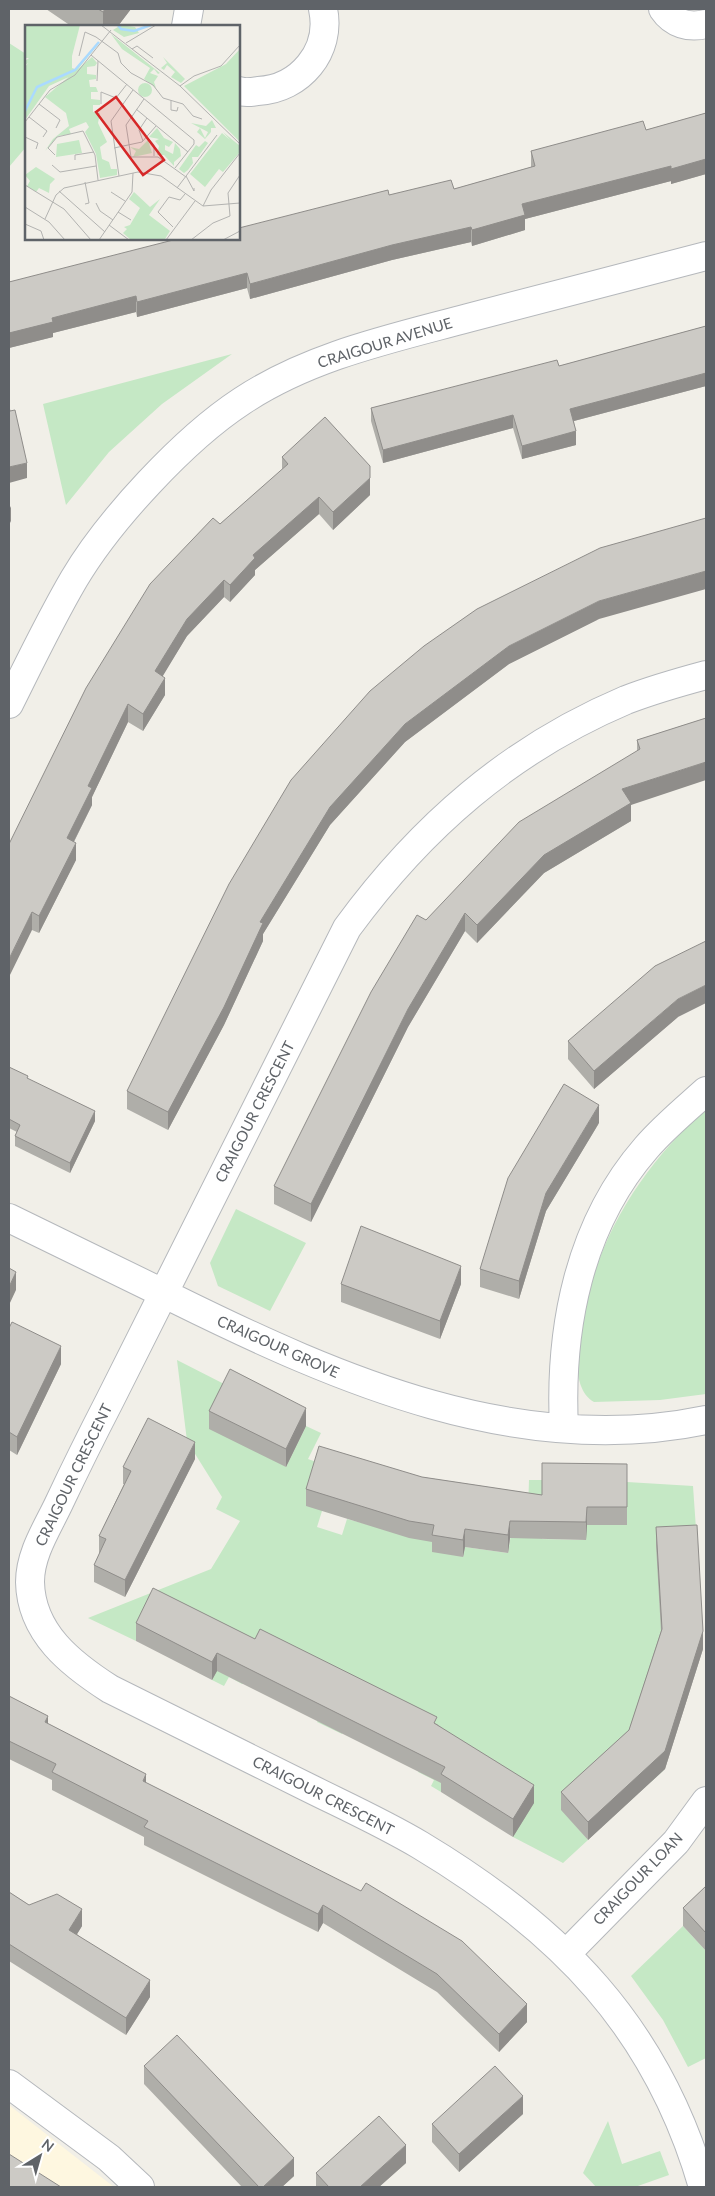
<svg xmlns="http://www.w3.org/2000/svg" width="715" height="2196" font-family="Lato,sans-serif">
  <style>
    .commercial { fill: #fef7e0 }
    .green { fill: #c5e8c5 }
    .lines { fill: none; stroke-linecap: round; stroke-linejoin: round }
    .minor-casing { stroke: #b5b8bc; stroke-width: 30 }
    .minor { stroke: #fff; stroke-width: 28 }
    .wall { fill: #afaea9 }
    .shaded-wall { fill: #8f8d8a }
    .building { fill: #cccac5; stroke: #8f8d8a }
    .labels { text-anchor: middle; stroke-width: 4; stroke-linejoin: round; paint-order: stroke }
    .street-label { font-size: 15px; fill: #5f6368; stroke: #fff }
    .inset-river { fill: none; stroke: #aadaff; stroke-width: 2.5 }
    .inset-road { fill: none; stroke: #b3b3b1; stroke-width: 1 }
    .view { fill: #d62828; fill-opacity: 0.15; stroke: #d62828; stroke-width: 2.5 }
    .inset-edge { fill: none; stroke: #5f6368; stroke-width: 2.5 }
  </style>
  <rect width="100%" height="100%" fill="#f1efe8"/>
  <path class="commercial" d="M9,2105L114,2187H9Z"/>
  <path class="green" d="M9,43L26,54V147L9,167Z
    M232,354L162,404L109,452L66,505L43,404Z
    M706,1109V1394L660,1400L594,1402C574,1391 576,1357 579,1338C583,1317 587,1296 594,1275C614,1211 656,1153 706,1109Z
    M236,1209L306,1243L270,1311L218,1286L210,1263Z
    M177,1360L230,1387L286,1467L306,1426L321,1433L308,1459L319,1463L322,1511L317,1527L342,1535L347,1519L434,1542L463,1557L465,1547L508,1553L515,1509L528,1510L529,1480H542V1539L583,1540L584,1525H627V1482L693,1486L697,1543L672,1745L663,1771L651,1782L562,1810L588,1840L563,1863L513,1837L462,1758L441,1792L431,1786L434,1780L418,1772L436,1736L361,1697L342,1734L317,1722L335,1685L242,1684L229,1677L224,1686L212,1680L230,1644L136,1641L88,1618L211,1569L240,1521L216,1509L222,1497L187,1441Z
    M683,1926L706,1951V2058L688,2067L663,2020L631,1976Z
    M608,2121L622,2164L660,2151L669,2175L635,2187H596L583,2173Z"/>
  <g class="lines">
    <defs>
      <path id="minor" d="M663,9C673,24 689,28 706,24
        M186,26L189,9
        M239,91C245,93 252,92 258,91C300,89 332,51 323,9
        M9,704C30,662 50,620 74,579C109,520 184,439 242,401C310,356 390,339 468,318C547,297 627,277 706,256
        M9,1218C64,1245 120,1272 175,1299C339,1380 519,1459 706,1420
        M564,1428C559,1328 579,1225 646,1148C664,1127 686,1109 706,1091
        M566,1954L676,1842L706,1801
        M9,2084L109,2158L140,2187
        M703,2187C657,2027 560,1929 420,1845C383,1823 343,1805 305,1786C240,1754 175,1722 110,1689C71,1664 31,1633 30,1582C30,1553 48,1527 60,1501C76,1467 93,1433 110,1400C189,1242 268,1085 347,928C421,827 510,749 626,700C652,690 680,682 706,675"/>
    </defs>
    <use href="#minor" class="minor-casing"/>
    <use href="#minor" class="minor"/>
  </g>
  <path class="wall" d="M46,9H131L118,26H71Z
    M706,113V174L671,184V181L525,219V230L472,246L471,242L392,260L250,299L247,288L137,317L136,312L53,333V337L9,348V282L239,239L389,195L454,189L531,167V151L646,130Z
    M706,326V386L574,421L576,445L522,459L513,428L383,463L371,421V408L559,366Z
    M282,457L370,495L333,530L319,514L255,570V575L230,602L224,597L187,636L162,676L165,695L143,731L128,722L92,797V805L74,842L76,860L39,933L32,930L9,844L220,524L282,470Z
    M599,619L509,664L405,742L330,825L263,934V941L224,1025L168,1130L127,1109V1091L370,691Z
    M706,718L631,805V821L544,873L477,943L465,931L408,1027L311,1222L274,1204V1186L426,920L637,751V740Z
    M678,1017L594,1089L568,1059V1041Z
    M9,1067L95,1121L70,1173L15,1146V1136L17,1132L9,1128Z
    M599,1123L546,1211L519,1299L480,1287V1269Z
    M341,1284H461L440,1339L341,1302Z
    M9,1328L61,1364L17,1455L9,1450Z
    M209,1411L306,1426L286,1467L209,1429Z
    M195,1459L125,1597L94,1582V1565L100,1553H99V1536L124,1484H123V1467Z
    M627,1464V1525H587L586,1540L510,1538L508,1553L465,1547L463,1557L432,1552V1542L409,1538L306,1506V1489L422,1477L542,1495Z
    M656,1527L703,1649L665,1769L588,1840L561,1810V1792L629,1730L661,1631L656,1545Z
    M136,1623L255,1639L437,1724L534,1803L513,1837L441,1792V1783L217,1671L212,1680L136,1641Z
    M9,1696L48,1724L146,1783L527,2022L499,2052L437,1992L323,1923L318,1932L144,1845V1837L52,1790V1780L9,1759Z
    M706,1886V1951L683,1926V1908Z
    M9,1892L29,1905L82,1926L77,1934L150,1997L126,2035L9,1961Z
    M144,2066L294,2176L282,2187H242L144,2084Z
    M523,2114L459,2172L432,2142V2124Z
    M406,2163L379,2187H316V2173Z"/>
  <path class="shaded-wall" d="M105,9H131L118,26H103V12Z
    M706,159V174L671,184V169Z
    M671,166V181L525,219V230L472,246V230L522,204Z
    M471,227V242L392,260L250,299V284L392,245Z
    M247,273V288L137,317V302Z
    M136,296V312L53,333V337L9,348V333L52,318Z
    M706,373V386L570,422V409Z
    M513,415V428L383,463V450Z
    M576,431V445L522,459V446Z
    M27,463V478L9,483V467Z
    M370,478V495L333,530V512Z
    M319,497V514L255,570V575L230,602V585L253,555Z
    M11,506V521L9,525V510Z
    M706,571V589L599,619L509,664L405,742L330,825L263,934V941L224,1025L168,1130V1112L260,922L330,807L405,724L509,646L599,601Z
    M224,580V597L187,636L155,689V671L187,619Z
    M165,678V695L143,731V714Z
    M128,704V722L92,797V805L67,855V838L88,786Z
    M706,762V780L631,805V821L544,873L477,943V925L544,855L622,789Z
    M76,843V860L39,933V916Z
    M32,912V930L9,977V959Z
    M465,913V931L408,1027L311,1222V1204L408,1009Z
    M706,985V1003L678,1017L594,1089V1071L678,999Z
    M599,1105V1123L546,1211L519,1299V1281L546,1193Z
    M95,1111V1121L70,1173V1163Z
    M461,1266V1284L440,1339V1321Z
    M16,1272V1290L9,1305V1287Z
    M61,1346V1364L17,1455V1437Z
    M306,1408V1426L286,1467V1449Z
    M195,1442V1459L125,1597V1580Z
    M587,1507V1525L586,1540V1522Z
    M510,1521V1538L508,1553V1535Z
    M465,1529V1547L463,1557V1540Z
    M703,1631V1649L665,1769L588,1840V1822Z
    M217,1653V1671L212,1680V1662Z
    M48,1716V1734L45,1722Z
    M146,1774V1792L143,1781Z
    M534,1785V1803L513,1837V1819Z
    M323,1905V1923L318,1932V1914Z
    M82,1909V1926L69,1947V1930Z
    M150,1980V1997L126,2035V2018Z
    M527,2004V2022L499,2052V2034Z
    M523,2096V2114L459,2172V2154Z
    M406,2145V2163L379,2187H360Z
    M294,2158V2176L282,2187H263Z"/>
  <path class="building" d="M98,9H105L103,12Z
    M706,113V159L671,169V166L522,204L525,215L472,230L471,227L392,245L250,284L247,273L137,302L136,296L52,318L53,322L9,333V282L177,239H239V228L388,190L389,195L451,180L454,189L535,166L531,151L643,121L646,130Z
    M706,326V373L570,409L576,431L522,446L513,415L383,450L371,408L557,360L559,366Z
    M9,407L10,411L15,410L27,463L9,467Z
    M325,417L370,466V478L333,512L319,497L253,555L255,558L230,585L224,580L187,619L155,671L165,678L143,714L128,704L88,786L92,788L67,838L76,843L39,916L32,912L9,959V844L86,688L150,584L213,518L220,524L288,464L282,457Z
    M706,518V571L599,601L509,646L405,724L330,807L260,922L263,923L224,1007L168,1112L127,1091L229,884L291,780L370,691L424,646L477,609L600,548Z
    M706,718V762L622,789L631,803L544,855L477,925L465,913L408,1009L311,1204L274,1186L371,992L417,915L426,920L519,822L640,749L637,740Z
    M706,941V985L678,999L594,1071L568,1041L655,966Z
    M9,1067L28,1076L27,1078L95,1111L70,1163L15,1136L20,1125L9,1119Z
    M564,1084L599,1105L546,1193L519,1281L480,1269L508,1178Z
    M361,1226L461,1266L440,1321L341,1284Z
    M9,1268L16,1272L9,1287Z
    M12,1322L61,1346L17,1437L9,1432V1328Z
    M230,1369L306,1408L286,1449L209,1411Z
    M148,1418L195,1442L125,1580L94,1565L106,1539L99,1536L131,1471L123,1467Z
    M319,1446L422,1477L542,1495V1463L627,1464V1507H587L586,1522L510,1521L508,1535L465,1529L463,1540L432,1535L434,1525L409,1521L306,1489Z
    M697,1525L703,1631L665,1751L588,1822L561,1792L629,1730L662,1629L656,1527Z
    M153,1588L255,1639L260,1629L437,1717L434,1723L534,1785L513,1819L441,1774L445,1767L217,1653L212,1662L136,1623Z
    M9,1696L48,1716L45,1722L146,1774L143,1781L361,1891L366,1883L462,1941L527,2004L499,2034L437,1974L323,1905L318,1914L144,1827L148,1821L52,1772L56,1764L9,1741Z
    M706,1886V1933L683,1908Z
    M9,1892L29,1905L57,1894L82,1909L69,1930L150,1980L126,2018L9,1944Z
    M177,2035L294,2158L263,2187H259L144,2066Z
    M495,2066L523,2096L459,2154L432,2124Z
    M379,2116L406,2145L360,2187H329L316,2173Z
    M9,2154L61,2187H9Z"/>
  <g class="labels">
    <g class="street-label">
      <text transform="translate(385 343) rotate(-17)" y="5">CRAIGOUR AVENUE</text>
      <text transform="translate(255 1112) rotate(-63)" y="5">CRAIGOUR CRESCENT</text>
      <text transform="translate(278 1347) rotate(24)" y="5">CRAIGOUR GROVE</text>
      <text transform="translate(74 1475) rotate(-64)" y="5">CRAIGOUR CRESCENT</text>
      <text transform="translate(323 1796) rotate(27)" y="5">CRAIGOUR CRESCENT</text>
      <text transform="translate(638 1879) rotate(-46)" y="5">CRAIGOUR LOAN</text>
    </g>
  </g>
  <g transform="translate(25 25)">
    <rect width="215" height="215" fill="#f1efe8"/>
    <path d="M0,0H55L47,31V43L50,44L75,17L48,50L24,61L0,95V42L3,38L0,40V36L4,33H0ZM96,0L110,2L114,8L99,12L88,5ZM86,9L135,48L133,49L129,44L125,48L133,51L129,57L131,63L119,54L125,43L97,24ZM215,24V117L159,61L201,39ZM67,32L72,38L70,41L62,42V49L71,50V54L64,55L65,62H71L73,67H66V74L75,75V80H68V87L75,88L73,98L82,117L75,122L77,134L84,137L86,144H92V150L75,153L71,129L60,107L64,102L61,97L44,104L46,109L33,111L20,126L28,114L44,101L41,88L20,72ZM138,32L160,54L156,58L146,52L150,47L142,40L139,45L136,43L142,38ZM113 65a7 7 0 1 1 14 0a7 7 0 1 1-14 0ZM187,95L191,103H186V107L180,114L172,107L175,103L180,113L183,107L166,98L181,101ZM132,103L139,113L148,117L144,122L140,120V125L148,129L150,118L155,124L156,131L149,137V141L139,130H132L134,121L130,116L134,114L124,112ZM198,107L215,121V127L198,147L194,144L180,162L165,149L197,108L205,115ZM54,115L57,128L31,132L32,119ZM123,115L127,128L108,132L111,126L105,122L114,124ZM180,116L183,118L173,132H167L168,138L163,145L159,148L154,144L171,120L174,122ZM11,142L30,154L25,159L24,168L14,163L11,167L2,161L5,156L0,150ZM109,167L125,182L135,174L124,190L145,206L140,214L106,215L98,208L102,204L99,202L105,200L115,183L104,174Z" fill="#c5e8c5"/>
    <path class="inset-river" d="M93,0L96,4L109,6L126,0M0,86L12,62L50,45L74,17"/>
    <path class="inset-road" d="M76,0L155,61L215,119M101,18L131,0M107,24L112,21L128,33M66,30L169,115V119L150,143M54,31L60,7L71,12L93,28L96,38L106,48L128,60L138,73L158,79L168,91L177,94M72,56L73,36M155,61L169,51L196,41L215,20M119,74L101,100L106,132H133L161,152M146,75V85L152,86L153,82M14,79L35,95L31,103M76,79V67L91,73L102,59M111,84L163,127M4,92L22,106L18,112M0,97L25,65L50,50L86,5M58,106L70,130L73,155M0,112L13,118L11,124M122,112L129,120V131M118,116L114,105L122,93M89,123L117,117L131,101M30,130L23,123L32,112L58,106M50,135V130L69,127M27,140L35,147L71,141M94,151L86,96L108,65M161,151L169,166V163M60,157L64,178L60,179M0,160L39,184L66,215M152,163L192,110M34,166L80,207M86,167L100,176M71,178L75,186L88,195M178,181L186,165L215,128M0,182L24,197L40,215M93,187L106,195M20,194L31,170L39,163L113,147L136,151L178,181L215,178M0,199L16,206L19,215M84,200L104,215M148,202L133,187L144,172L155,175L160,169M74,215L107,167L108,148M141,215L170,176M166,215L188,198L205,191L203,168L215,150M198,215L215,206"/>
    <path class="view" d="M91,72L139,135L118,150L71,87Z"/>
    <rect width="215" height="215" class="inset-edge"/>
  </g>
  <rect width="715" height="2196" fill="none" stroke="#5f6368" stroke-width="20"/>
  <g transform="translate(40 2156) rotate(37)" stroke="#ffffff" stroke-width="4" paint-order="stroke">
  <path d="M0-4L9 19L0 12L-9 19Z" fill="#5f6368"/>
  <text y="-8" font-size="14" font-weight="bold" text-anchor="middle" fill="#5f6368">N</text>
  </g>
</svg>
